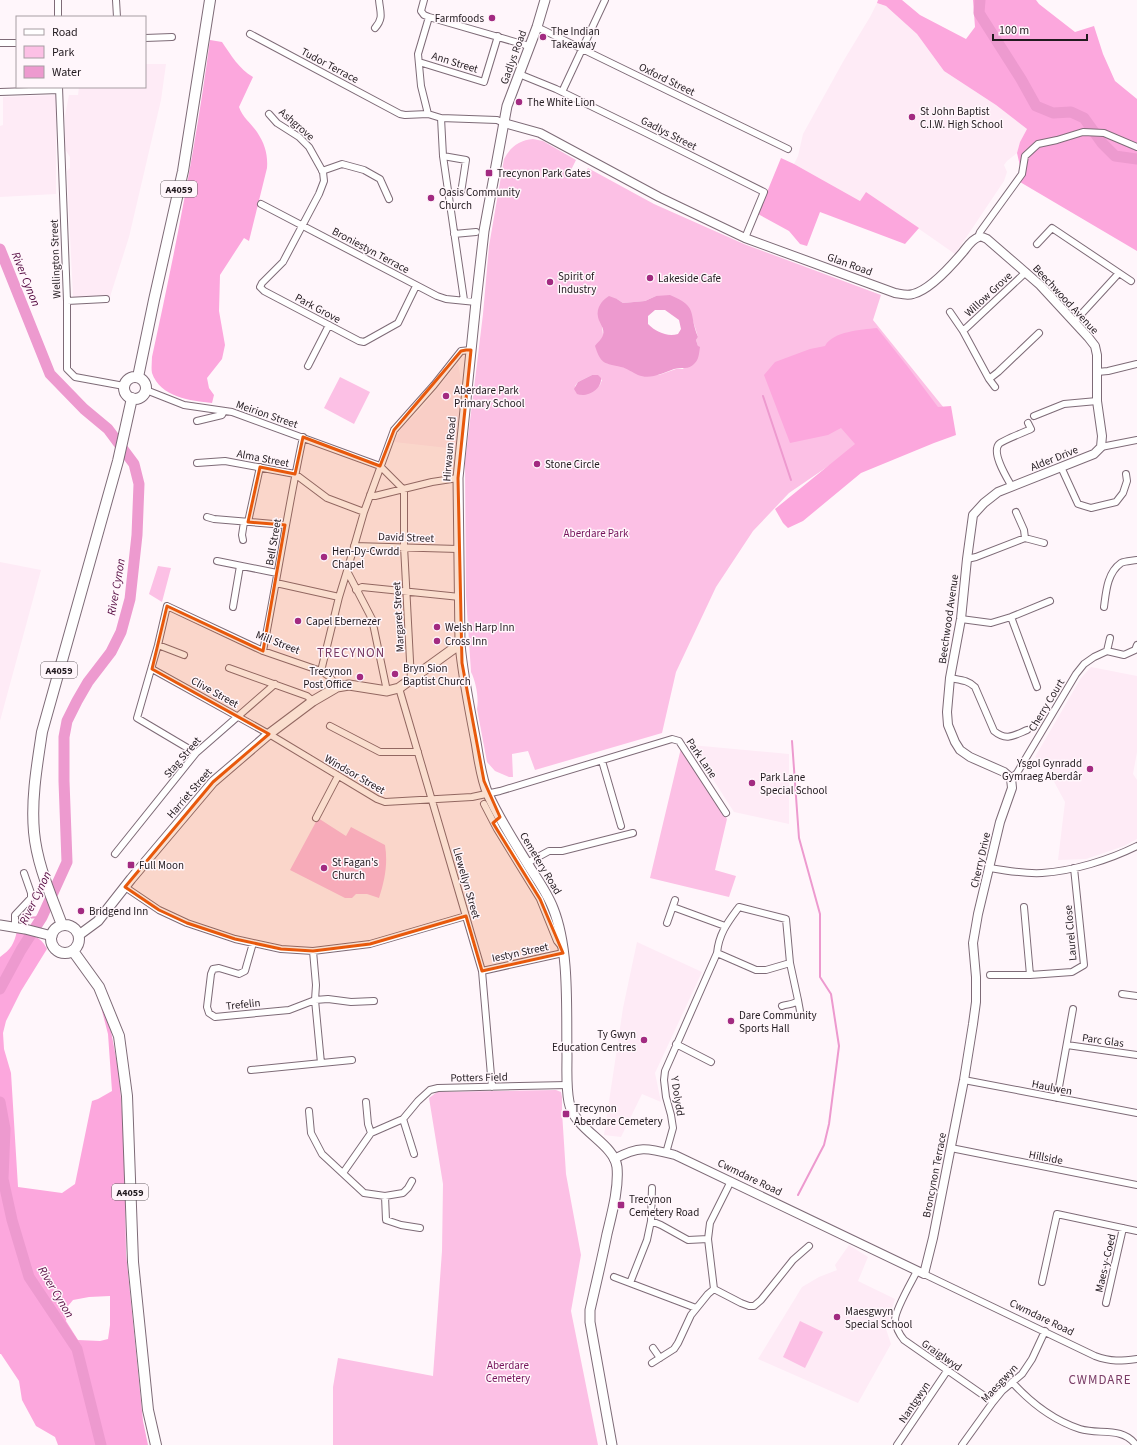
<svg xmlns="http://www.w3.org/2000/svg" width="1137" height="1445" font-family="'Source Sans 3',sans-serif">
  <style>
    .built { fill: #feebf6 }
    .green { fill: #fcc0e5; fill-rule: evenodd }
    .forest { fill: #fca7dd; fill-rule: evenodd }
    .water { fill: #ed9acf; fill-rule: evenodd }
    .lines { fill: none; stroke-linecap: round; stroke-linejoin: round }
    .stream { stroke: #ed9acf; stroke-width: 2 }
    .river { stroke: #ed9acf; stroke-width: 11 }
    .minor-casing { stroke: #7e6b77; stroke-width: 8 }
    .tertiary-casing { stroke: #7e6b77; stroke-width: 10 }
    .secondary-casing { stroke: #7e6b77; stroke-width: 11 }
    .primary-casing { stroke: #7e6b77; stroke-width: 12 }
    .minor { stroke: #fff; stroke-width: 6 }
    .tertiary { stroke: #fff; stroke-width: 8 }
    .secondary { stroke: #fff; stroke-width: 9 }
    .primary { stroke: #fff; stroke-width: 10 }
    .marked { fill: #e8590c; fill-opacity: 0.2; stroke: #e8590c; stroke-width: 3; stroke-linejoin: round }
    .poi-dot { fill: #a22a81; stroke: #fff6fb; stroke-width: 1.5 }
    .labels { text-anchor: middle; stroke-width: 3; stroke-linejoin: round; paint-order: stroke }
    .shield { fill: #fff6fb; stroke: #645c61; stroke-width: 1 }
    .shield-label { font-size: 10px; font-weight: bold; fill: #221a1f }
    .poi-label { font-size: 11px; fill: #221a1f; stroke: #fff6fb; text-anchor: start }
    .street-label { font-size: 11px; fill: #221a1f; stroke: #fff6fb }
    .park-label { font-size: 11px; fill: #74125a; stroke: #fff6fb }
    .water-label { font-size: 12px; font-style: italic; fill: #560c42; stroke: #fff6fb }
    .quarter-label { font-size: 13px; letter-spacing: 1px; fill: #793c65; stroke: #fff6fb }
  </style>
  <rect width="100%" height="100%" fill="#fff6fb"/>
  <path class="built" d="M877,3L886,6L917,34L944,71L996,105L1027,129L1020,142L1017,153L1007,161L1004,165L1007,172L1004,181L955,254L866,192L860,201L794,164L798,156L803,134L844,60L870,17Z
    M145,64H166L161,100L129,237L108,303L106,299L73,298L67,171L70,168V157L65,149V116L69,95H78L79,87H145Z
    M56,95V194L0,197V126L3,125V97Z
    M458,363L461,381L457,449L394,442L402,427L419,411Z
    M0,562L41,570L0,721Z
    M1091,667L1137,676V752L1133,774L1137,780V839L1124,846L1086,859L1058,860L1065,802L1044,763L1035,757L1081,678Z
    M691,745L789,754V824L734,812Z
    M637,942L702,972L655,1073L661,1102L642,1094L621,1137L604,1135L623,1008Z
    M849,1245L868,1257L858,1281L895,1299L886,1329L891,1344L858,1403L758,1359L802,1287L819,1277L837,1270L835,1265Z"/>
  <path class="green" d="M533,139L543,141L576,160L570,172L582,179L588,168L654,204L744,244L881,295L873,320L944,408L843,456L789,493L753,531L716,587L676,672L662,733L535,770L528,751L512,754L513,777H509L495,771L487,762L477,709C479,698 476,682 471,672L466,596L465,462L483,314L489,246L504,159C511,146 520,140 533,139ZM656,296L693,321L698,337L696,340L698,346L683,369H676L659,375L623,367L603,335L602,326L617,299L623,303L645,301ZM592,375L602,380L600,385L581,395L575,386L578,382Z
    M340,377L370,392L354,424L324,408Z
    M158,566L171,568L162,602L149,594Z
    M681,748L727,819L715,870L736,876L729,897L650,878Z
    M318,818L346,836L351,827L385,845C388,863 385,880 379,898L367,894H356L352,898H345L290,870Z
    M556,1090L561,1092L562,1097V1112L566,1174L581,1255L571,1311L598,1445H333V1387L338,1358L433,1376L442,1251L443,1184L429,1098L437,1092Z
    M800,1321L823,1332L805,1368L783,1357Z"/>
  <path class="forest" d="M878,0H902L920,15L966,39L975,27L973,0H1036L1039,4L1075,32L1094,26L1103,54L1115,81L1137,99V251L1020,182V166L1017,153L1020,142L1027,129L996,105L944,71L917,34L886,6L877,3Z
    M210,40L222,42C231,55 239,69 253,77L239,107C243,118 251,123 257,132C265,144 268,155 267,168L249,241L244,238L220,275L219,311L225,345L222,359L207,378L209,388L214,395L212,403C191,401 160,397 152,373C151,368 152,362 152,357C175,252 196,146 210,40Z
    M781,158L794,164L860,201L866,192L919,228L905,244L820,212L807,246L800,244L789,231L758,214Z
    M877,328L908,367L938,407L951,406L956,435L934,443L861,473L803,521L788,528L783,523L775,509L855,444L841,428L828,435L790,443L764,375L775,362L810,349L825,346C833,331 861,330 877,328Z
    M17,931C31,935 40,935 47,949L21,991L6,1021L3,1033L4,1049L11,1073L18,1187L62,1193L75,1184L92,1101L98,1099L112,1091L108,1034L101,1007L111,1031L119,1074L124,1137L126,1253L143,1421L148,1445H58L55,1437L36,1426L22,1400L19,1381L1,1354H0V957C11,949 14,944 17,931ZM110,1296V1325L108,1339L100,1341L78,1340L66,1321L68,1306L73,1300L89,1297Z"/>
  <path class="water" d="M670,295C699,307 688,313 698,337L696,340L698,346L700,347C699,353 699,360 694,364C689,370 681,367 674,369C663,373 650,380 638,375C633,373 627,368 621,367C605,363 601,365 595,346C597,343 602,339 603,335C605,328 599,323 598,317C596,308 602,300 609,296L617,299L623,303L645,301L656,296ZM655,310H665L679,320L681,329L678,334C667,337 656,332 648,324V316Z
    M592,375H598L601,378C602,390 586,398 577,394L574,389L578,382Z"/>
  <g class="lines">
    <path class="stream" d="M763,396L791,480
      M792,741L799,838L820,914V977L831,994L839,1046L829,1124L824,1145L798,1195
      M23,918L42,917"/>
    <path class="river" d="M980,0L979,13L1021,79L1036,106L1053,113L1071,112L1084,118L1102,143L1115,156L1137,159
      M0,249L50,374L84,409L108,429L134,464L139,484L137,535L130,599L121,632L111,652L88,682L77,701L67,721L64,737V781L67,862L42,917L21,950L0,989
      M0,1102L5,1129L3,1179L12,1220L29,1277L77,1349L101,1445"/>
    <defs>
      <path id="minor" d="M58,0V17
        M116,0L117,17
        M424,0L421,11L424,15L429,17L529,46
        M537,27L788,149
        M375,28C384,18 380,12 379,0
        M250,34L400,114L405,115L428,114L441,118L497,120L504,123
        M145,38L172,37
        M0,43H17
        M419,62L484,82L498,36
        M519,74L556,89L646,133L764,192L745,238
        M59,87L67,301V369L75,377L124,386
        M0,92L59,90
        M562,92L605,0
        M269,114L277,123L299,137L309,147L323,172L324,181L319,194L283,262L262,283L260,287L264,291L359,341L364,342L398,323L416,286
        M428,114L421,86L418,54L429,17
        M441,118L443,156L464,300
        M443,156L466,160L461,193
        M322,171L342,164L364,170L380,179L389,199
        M261,204L437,296L446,299L476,302
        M454,234L476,232
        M978,237L980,232L1022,174L1025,156L1038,144L1057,140L1083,132L1104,133L1137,147
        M1037,244L1052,228L1131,281
        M67,301L106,299
        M950,312L963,331L989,379L995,387
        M1075,321L1119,273
        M963,331L1026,272
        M308,366L329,325
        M1097,372L1108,371L1137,364
        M989,379L998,372L1039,333
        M146,390L184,405L232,412L380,466L404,490V546L411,680
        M1034,416L1064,404L1097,401
        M197,421L222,415L224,411
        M1101,447L1137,440
        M197,463L225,461L295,474L327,498L364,512
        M1061,467L1078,504L1091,508L1116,502L1123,493L1127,481L1126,474
        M1012,487C1007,478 991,453 999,444C1003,440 1025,432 1031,429L1028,423
        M370,495L375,496L432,482L458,478
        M1016,512L1024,530L1025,538
        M207,517L214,519L285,525
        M248,522L260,467
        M243,540L242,535L244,522
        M354,546L458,549
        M967,559L976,557L1025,538L1044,543
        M217,561L277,573
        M276,583L339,597
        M356,590L362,587L460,597
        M233,607L240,566
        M1104,607C1106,592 1107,573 1121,563C1125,561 1132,561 1137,560
        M1011,617L1037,687
        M961,619L991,623L1011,617L1050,601
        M158,645L184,655
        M263,651C277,580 288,508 303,437
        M1107,651L1110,638
        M229,668L307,696L313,701
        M152,669L269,734L377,799L385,802L472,797L500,791L672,739L679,741L726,813
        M321,671L339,597L347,571
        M950,678C960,680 968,680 975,687L994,731C1006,741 1013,736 1027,730
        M399,688L482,971L492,1087
        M387,691L372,619L347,571L364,512L394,430L434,385L461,351L471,350
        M330,726L380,752H418
        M196,753L137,718L158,645L167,606L263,651L321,671L330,677L337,687
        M602,761L621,826
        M1011,778L1017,773L1076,674L1084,664L1094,657L1107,651L1124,655L1135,650L1137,645
        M484,804L497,829L540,899L557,941L561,946
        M316,818L338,776
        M115,854L196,753L275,684
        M527,863L549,851H562L633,833
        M990,868C1007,871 1025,874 1042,873C1073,871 1109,860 1137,846
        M125,887L159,910L187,923L235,939L281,949L313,951L370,944L466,916
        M673,907L725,926
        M1024,907L1030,975
        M667,923L675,900
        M15,927V915L31,898V893L24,873
        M253,943L245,971L239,974L219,968L213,969L211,974L207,1007L209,1013L215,1017L289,1010L315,1000L328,999L351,1002L374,1001
        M313,951L316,985L315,1000L321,1063
        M717,953L756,970H766L790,963
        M482,971L563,953
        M990,975H1030L1072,972L1084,965L1074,868
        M1122,994L1137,996
        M798,1000L800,1011
        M676,1044L711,1062
        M1067,1045L1137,1055
        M251,1070L352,1060
        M964,1080L1137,1113
        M1057,1098L1073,1009
        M366,1102L368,1124L371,1133
        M309,1111L311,1133L322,1154L364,1193L385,1196L403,1193L408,1188L412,1181
        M403,1119L414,1154
        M951,1148L1137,1185
        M666,1153L673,1128L671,1115L666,1097L664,1080L665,1071L717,953C719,933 728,922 739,907L786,919L790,963L798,1000C795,1005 787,1004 782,1006
        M343,1173L371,1133L403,1119L418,1101L430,1090L438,1088L567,1085
        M385,1196L386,1220L401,1225L420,1228
        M651,1221L661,1225L688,1240L708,1239
        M917,1271C912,1281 895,1310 895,1320C896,1328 899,1334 904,1340L993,1402
        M924,1274L1095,1356C1111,1362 1121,1361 1137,1359
        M614,1277L696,1308
        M1042,1282L1057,1214L1137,1231
        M630,1283L647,1240L651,1221L652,1188
        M714,1289L741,1303L749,1306H754L761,1300L793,1260L809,1246
        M714,1289L708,1239L710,1223L731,1181
        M1106,1303L1123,1228
        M653,1348L660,1358
        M652,1363L674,1349L678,1343L691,1315L708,1294L714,1289
        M1012,1382C1031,1403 1053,1420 1080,1429C1099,1435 1122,1426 1136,1445
        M897,1445L947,1371
        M962,1445L993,1402L1002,1391L1022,1374L1032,1359L1045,1331"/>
      <path id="tertiary" d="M504,123L540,133L659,197L745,238L895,293C901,294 907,296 913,294C930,290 952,265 963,252C967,247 972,239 979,237C981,236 985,238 987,239L1040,285L1088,337L1095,346L1097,355V401L1102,436L1101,447L1094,454L998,492L984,503L973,515L967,559L961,619L950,678L947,712L948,725L955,742L960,750L970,757L1004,772L1011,778L1012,788L1000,822L978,914L973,943L976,977V1002L973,1024L964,1080L933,1238L924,1274L675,1155C648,1148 640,1145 614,1159"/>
      <path id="secondary" d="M545,0L537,27L507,106L484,231L476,302L458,478L460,644C463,677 470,710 476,742C479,759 481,778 488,794C500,821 517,846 532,871C540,883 548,895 553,908C570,950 566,1012 567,1056C567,1071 566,1087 569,1102C574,1130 614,1143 617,1167C619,1188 612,1213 607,1234C602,1259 596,1284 590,1310V1322L612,1445
        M0,925L25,929L52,936
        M79,935L98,921L131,879L213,782L269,734L313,701L337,687L349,685L387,691L399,688L460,644"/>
      <path id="primary" d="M124 388a11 11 0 1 1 22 0a11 11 0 1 1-22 0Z
        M138,377L154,300L183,171L210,0
        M62,925C51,895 37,865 34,832C31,799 37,765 42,732L118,461L132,398
        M51 939a14 14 0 1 1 28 0a14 14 0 1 1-28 0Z
        M73,951L99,987L119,1036L127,1096L133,1262L148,1410L156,1445"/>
    </defs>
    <use href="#minor" class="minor-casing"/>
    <use href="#tertiary" class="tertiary-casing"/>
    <use href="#secondary" class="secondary-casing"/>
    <use href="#primary" class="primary-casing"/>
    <use href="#minor" class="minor"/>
    <use href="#tertiary" class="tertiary"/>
    <use href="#secondary" class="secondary"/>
    <use href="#primary" class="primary"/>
  </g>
  <path class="marked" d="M466,350H471L458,478L462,663L484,781L500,817L493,823L540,899L563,953L482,971L466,916L370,944L313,951L281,949L235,939L187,923L159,910L125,887L213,782L269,734L152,669L167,606L263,651L285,525L248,522L260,467L295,474L303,437L380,466L394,430L461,351Z"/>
  <g class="poi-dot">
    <circle cx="492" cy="18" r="4"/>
    <circle cx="543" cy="37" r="4"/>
    <circle cx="519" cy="102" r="4"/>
    <circle cx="912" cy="117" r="4"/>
    <rect x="485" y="169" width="8" height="8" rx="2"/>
    <circle cx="431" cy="198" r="4"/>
    <circle cx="650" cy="278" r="4"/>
    <circle cx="550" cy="282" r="4"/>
    <circle cx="446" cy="396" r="4"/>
    <circle cx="537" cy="464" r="4"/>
    <circle cx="324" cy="557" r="4"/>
    <circle cx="298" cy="621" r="4"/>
    <circle cx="437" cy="627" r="4"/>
    <circle cx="437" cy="641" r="4"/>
    <circle cx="395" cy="674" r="4"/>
    <circle cx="360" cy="677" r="4"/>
    <circle cx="1090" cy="769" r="4"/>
    <circle cx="752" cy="783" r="4"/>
    <rect x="127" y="861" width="8" height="8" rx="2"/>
    <circle cx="324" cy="868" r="4"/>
    <circle cx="81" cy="911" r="4"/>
    <circle cx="731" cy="1021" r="4"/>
    <circle cx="644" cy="1040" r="4"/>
    <rect x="562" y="1110" width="8" height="8" rx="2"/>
    <rect x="617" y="1201" width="8" height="8" rx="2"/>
    <circle cx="837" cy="1317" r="4"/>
  </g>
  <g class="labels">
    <g class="shield">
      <rect x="161" y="181" width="36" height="16" rx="3"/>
      <rect x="41" y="662" width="36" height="16" rx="3"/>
      <rect x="112" y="1184" width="36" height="16" rx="3"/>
    </g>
    <g class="shield-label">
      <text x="179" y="193">A4059</text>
      <text x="59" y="674">A4059</text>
      <text x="130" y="1196">A4059</text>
    </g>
    <g class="poi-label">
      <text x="484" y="22" text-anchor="end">Farmfoods</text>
      <text x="551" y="35">The Indian<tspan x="551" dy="13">Takeaway</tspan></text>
      <text x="527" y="106">The White Lion</text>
      <text x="920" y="115">St John Baptist<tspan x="920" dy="13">C.I.W. High School</tspan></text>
      <text x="497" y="177">Trecynon Park Gates</text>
      <text x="439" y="196">Oasis Community<tspan x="439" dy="13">Church</tspan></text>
      <text x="558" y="280">Spirit of<tspan x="558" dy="13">Industry</tspan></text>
      <text x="658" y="282">Lakeside Cafe</text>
      <text x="454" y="394">Aberdare Park<tspan x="454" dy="13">Primary School</tspan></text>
      <text x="545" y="468">Stone Circle</text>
      <text x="332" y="555">Hen-Dy-Cwrdd<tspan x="332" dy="13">Chapel</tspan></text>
      <text x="306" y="625">Capel Ebernezer</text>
      <text x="445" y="631">Welsh Harp Inn</text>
      <text x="445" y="645">Cross Inn</text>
      <text x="403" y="672">Bryn Sion<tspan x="403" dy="13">Baptist Church</tspan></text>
      <text x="352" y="675" text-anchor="end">Trecynon<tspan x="352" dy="13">Post Office</tspan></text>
      <text x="1082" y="767" text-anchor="end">Ysgol Gynradd<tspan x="1082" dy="13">Gymraeg Aberdâr</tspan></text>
      <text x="760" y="781">Park Lane<tspan x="760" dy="13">Special School</tspan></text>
      <text x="332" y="866">St Fagan's<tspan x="332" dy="13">Church</tspan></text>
      <text x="139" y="869">Full Moon</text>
      <text x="89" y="915">Bridgend Inn</text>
      <text x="739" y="1019">Dare Community<tspan x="739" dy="13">Sports Hall</tspan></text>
      <text x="636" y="1038" text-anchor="end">Ty Gwyn<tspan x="636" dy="13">Education Centres</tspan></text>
      <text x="574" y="1112">Trecynon<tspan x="574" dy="13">Aberdare Cemetery</tspan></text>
      <text x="629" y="1203">Trecynon<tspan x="629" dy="13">Cemetery Road</tspan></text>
      <text x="845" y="1315">Maesgwyn<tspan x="845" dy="13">Special School</tspan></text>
    </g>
    <g class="street-label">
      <text transform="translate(513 57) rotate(-70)" y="4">Gadlys Road</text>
      <text transform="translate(455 62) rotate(17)" y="4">Ann Street</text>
      <text transform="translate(330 65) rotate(28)" y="4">Tudor Terrace</text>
      <text transform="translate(667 79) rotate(26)" y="4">Oxford Street</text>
      <text transform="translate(297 124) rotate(41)" y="4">Ashgrove</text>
      <text transform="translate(669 133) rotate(27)" y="4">Gadlys Street</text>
      <text transform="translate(371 250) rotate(28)" y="4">Broniestyn Terrace</text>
      <text transform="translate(55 259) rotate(-92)" y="4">Wellington Street</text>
      <text transform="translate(850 264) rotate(20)" y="4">Glan Road</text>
      <text transform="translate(988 294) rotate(-43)" y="4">Willow Grove</text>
      <text transform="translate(1066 299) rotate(47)" y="4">Beechwood Avenue</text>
      <text transform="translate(318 308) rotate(28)" y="4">Park Grove</text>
      <text transform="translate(267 414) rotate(19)" y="4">Meirion Street</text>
      <text transform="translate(449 449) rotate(-85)" y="4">Hirwaun Road</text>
      <text transform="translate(263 458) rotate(11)" y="4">Alma Street</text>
      <text transform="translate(1054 458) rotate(-22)" y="4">Alder Drive</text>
      <text transform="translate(406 537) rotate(2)" y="4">David Street</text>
      <text transform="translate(273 542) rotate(-80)" y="4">Bell Street</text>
      <text transform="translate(398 617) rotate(-93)" y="4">Margaret Street</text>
      <text transform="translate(948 619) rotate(-82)" y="4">Beechwood Avenue</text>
      <text transform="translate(278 642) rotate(21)" y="4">Mill Street</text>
      <text transform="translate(215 692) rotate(29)" y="4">Clive Street</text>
      <text transform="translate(1046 705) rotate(-59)" y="4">Cherry Court</text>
      <text transform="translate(182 757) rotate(-49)" y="4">Stag Street</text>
      <text transform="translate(702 758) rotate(56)" y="4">Park Lane</text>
      <text transform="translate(355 774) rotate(30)" y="4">Windsor Street</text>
      <text transform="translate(189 793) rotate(-49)" y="4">Harriet Street</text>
      <text transform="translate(980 860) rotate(-77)" y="4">Cherry Drive</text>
      <text transform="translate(541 863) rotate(59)" y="4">Cemetery Road</text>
      <text transform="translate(467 883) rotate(74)" y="4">Llewellyn Street</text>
      <text transform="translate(1070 933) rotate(-95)" y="4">Laurel Close</text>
      <text transform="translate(520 952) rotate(-12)" y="4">Iestyn Street</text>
      <text transform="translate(243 1004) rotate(-6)" y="4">Trefelin</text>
      <text transform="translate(1103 1040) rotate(8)" y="4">Parc Glas</text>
      <text transform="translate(479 1077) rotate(-1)" y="4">Potters Field</text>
      <text transform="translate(1052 1087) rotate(11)" y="4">Haulwen</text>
      <text transform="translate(678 1096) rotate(81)" y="4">Y Dolydd</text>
      <text transform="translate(1046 1157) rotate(11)" y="4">Hillside</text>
      <text transform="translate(934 1175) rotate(-79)" y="4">Broncynon Terrace</text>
      <text transform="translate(750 1177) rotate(26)" y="4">Cwmdare Road</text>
      <text transform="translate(1105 1263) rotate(-77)" y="4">Maes-y-Coed</text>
      <text transform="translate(1042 1317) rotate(26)" y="4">Cwmdare Road</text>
      <text transform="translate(942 1355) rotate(35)" y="4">Graiglwyd</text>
      <text transform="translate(999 1383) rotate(-47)" y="4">Maesgwyn</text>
      <text transform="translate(914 1402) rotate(-56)" y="4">Nantgwyn</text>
    </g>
    <g class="park-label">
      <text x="596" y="537">Aberdare Park</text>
      <text x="508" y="1369">Aberdare<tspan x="508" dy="13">Cemetery</tspan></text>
    </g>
    <g class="water-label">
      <text transform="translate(26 279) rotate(68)" y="4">River Cynon</text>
      <text transform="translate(116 587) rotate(-80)" y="4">River Cynon</text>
      <text transform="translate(35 898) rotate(-64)" y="4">River Cynon</text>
      <text transform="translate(56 1292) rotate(59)" y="4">River Cynon</text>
    </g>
    <g class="quarter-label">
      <text x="351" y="657">TRECYNON</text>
      <text x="1100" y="1384">CWMDARE</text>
    </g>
  </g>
  <rect x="16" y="16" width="130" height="72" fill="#fff6fb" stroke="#a79ea3"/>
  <rect x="24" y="29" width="20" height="6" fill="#ffffff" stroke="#a79ea3"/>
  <text x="52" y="36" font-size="12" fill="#221a1f">Road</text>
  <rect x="24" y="46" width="20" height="12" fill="#fcc0e5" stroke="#a79ea3"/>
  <text x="52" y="56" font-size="12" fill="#221a1f">Park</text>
  <rect x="24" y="66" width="20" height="12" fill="#ed9acf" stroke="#a79ea3"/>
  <text x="52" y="76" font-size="12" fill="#221a1f">Water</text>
  <path d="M993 34v6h94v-6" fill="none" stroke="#221a1f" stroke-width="2"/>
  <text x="999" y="34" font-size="12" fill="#221a1f" stroke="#fff6fb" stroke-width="3" paint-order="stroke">100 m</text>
</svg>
